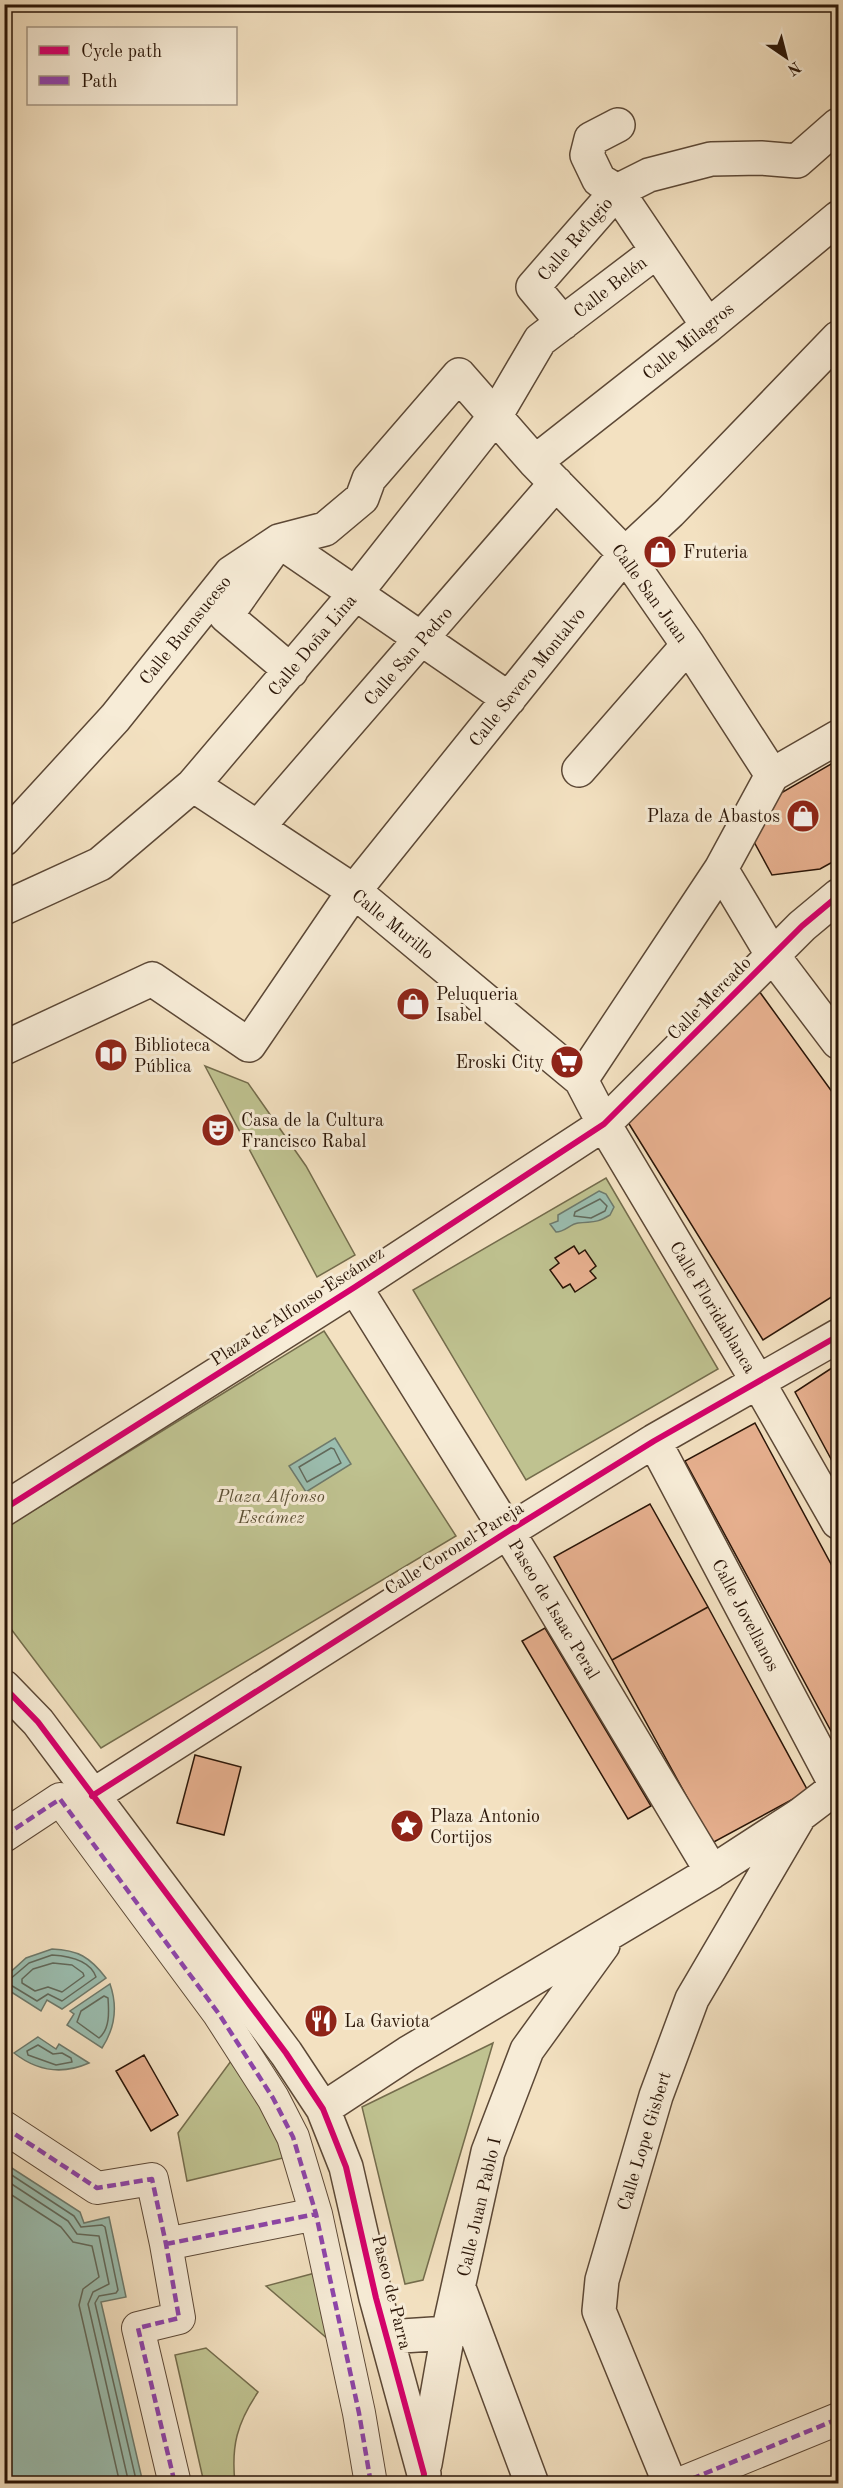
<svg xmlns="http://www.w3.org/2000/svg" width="843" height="2488" font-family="'Old Standard TT',serif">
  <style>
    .green { fill: #bfc290; stroke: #746c4c; stroke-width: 1.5 }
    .water { fill: #9bbeb0; stroke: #6e7a6c; stroke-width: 1.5 }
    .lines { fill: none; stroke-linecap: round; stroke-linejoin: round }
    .shore { stroke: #626a5c; stroke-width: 1.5 }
    .building { fill: #e7b08f; stroke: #2a1507; stroke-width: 1.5 }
    .pedestrian-casing { stroke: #5c4836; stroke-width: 34 }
    .minor-casing { stroke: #5c4836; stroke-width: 36 }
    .pedestrian { stroke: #f7ecd7; stroke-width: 32 }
    .minor { stroke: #f7ecd7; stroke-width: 33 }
    .quiet { stroke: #8e44ad; stroke-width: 4.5; stroke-dasharray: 9 4.5; stroke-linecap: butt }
    .cycleway-casing { stroke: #f7ecd7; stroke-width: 10 }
    .cycleway { stroke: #d6006c; stroke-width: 6 }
    .labels { text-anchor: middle; stroke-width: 6; stroke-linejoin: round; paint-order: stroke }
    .street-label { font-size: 18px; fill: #2a1507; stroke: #f7ecd7 }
    .poi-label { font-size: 18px; fill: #2a1507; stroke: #f7ecd7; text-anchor: start }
    .park-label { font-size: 18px; font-style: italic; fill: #5e5237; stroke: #f7ecd7 }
  </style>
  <rect width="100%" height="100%" fill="#f3e1c1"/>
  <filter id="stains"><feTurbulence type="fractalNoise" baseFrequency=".00333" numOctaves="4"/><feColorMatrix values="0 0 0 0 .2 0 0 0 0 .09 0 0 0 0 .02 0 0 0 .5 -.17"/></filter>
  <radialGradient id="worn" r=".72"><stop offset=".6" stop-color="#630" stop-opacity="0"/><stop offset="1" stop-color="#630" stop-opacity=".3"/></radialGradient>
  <path class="green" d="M205,1066L248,1083L306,1166L355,1255L317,1277Z
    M606,1178L718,1369L526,1480L413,1290Z
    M324,1331L456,1536L101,1748L5,1621V1528Z
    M493,2043L423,2280L405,2284L362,2107Z
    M231,2061L254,2091L287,2157L187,2181L178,2133Z
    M315,2273L329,2340L266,2286Z
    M206,2348L258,2392C237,2423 231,2446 235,2483H204L175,2355Z"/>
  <path class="water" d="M599,1191L606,1194L614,1207L610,1215C595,1224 593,1221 578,1223C570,1224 565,1232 556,1232L550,1224L558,1221V1215Z
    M335,1438L351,1464L306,1492L289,1466Z
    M52,1949C78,1950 90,1957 106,1978L62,2009L47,2000L41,2011L5,1988V1977L26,1958Z
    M110,1984C118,2007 115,2028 102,2048L67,2025L74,2014L70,2011Z
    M38,2037L56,2049L59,2044L89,2063C62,2075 37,2071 14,2053Z
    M4,2163L80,2212L84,2223L109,2217L126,2297L101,2302L143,2483H5Z"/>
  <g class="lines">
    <path class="shore" d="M600,1199L607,1206L605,1211L591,1218L574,1216L575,1212Z
      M331,1448L334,1449L341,1463L307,1482L299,1467Z
      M52,1955C69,1956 90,1960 96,1977L62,2001L48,1994L37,2001L9,1984V1980L29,1963Z
      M53,1963L72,1965L83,1973L84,1976L62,1992L48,1987L35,1991L22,1983V1979L33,1969Z
      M104,1996L108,1998C109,2012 110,2029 99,2038L77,2022L81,2011Z
      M38,2045L53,2054L62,2053L71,2058L72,2062L56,2065L28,2055L27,2051Z
      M4,2170L74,2216L81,2227L102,2225L105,2227L118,2290L116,2293L99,2296L95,2303L137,2484
      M4,2179L68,2221L77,2234L99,2236L109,2284L93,2292L88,2304L129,2484
      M4,2190L61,2227L73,2242L92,2246L99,2277L83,2289L79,2305L120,2484"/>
  </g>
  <path class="building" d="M838,760V859L820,869L772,875L753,840L781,793Z
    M759,991L838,1100V1293L763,1340L626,1119Z
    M574,1246L579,1254L585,1250L596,1266L590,1271L596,1278L575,1292L570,1284L563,1288L550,1270L559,1263L555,1258Z
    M838,1364V1472L795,1392Z
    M755,1423L838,1577V1744L685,1461Z
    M650,1504L708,1607L612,1660L554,1557Z
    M708,1607L808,1791L712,1843L612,1660Z
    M545,1628L651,1806L628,1819L522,1641Z
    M195,1755L241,1767L224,1835L177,1823Z
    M144,2055L178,2115L151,2131L116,2071Z"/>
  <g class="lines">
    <defs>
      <path id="pedestrian" d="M4,1836L60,1799L219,2014L273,2098L293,2137L316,2214L359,2413L371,2484
        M4,2127L97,2188L152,2179L166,2244L179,2318L138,2328L175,2484
        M166,2244L316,2214
        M679,2484L838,2419"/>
      <path id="minor" d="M618,125L591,139L587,155L599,180L617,191L708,326
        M563,323L533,287L617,191L649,175L711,159L761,158L797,161L838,125
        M535,462L708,326L838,218
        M291,671L226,616L279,541L509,699
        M838,737L772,775L721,869L773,956L838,1042
        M579,770L688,645
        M193,785L354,891L581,1080L604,1124L758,1382L838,1522
        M258,827L556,483
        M4,839L115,718L231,573L279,541L325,529L362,498L369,479L459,375L535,462L625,554L688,645L772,775
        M4,908L100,864L193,785L355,594L496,415L540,340L657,251
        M4,1048L152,979L249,1045L354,891L625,554L670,512L838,338
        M581,1080L721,869
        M355,1287L530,1568L712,1872
        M654,1441L838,1789
        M4,1509L355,1287L604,1124L802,926L838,896
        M4,1687L38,1722L286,2053L323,2109L346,2167L376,2298L424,2474L423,2484
        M92,1796L507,1532L654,1441L838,1336
        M323,2109L408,2053L712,1872L800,1815L838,1786
        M459,2288L532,2484
        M387,2337L448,2333
        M425,2464L448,2333L488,2152L527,2050L603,1945
        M670,2484L599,2311L602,2280L656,2096L692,1999L800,1815"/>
    </defs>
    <use href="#pedestrian" class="pedestrian-casing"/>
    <use href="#minor" class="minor-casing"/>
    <use href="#pedestrian" class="pedestrian"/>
    <use href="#minor" class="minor"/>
    <path class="quiet" d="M4,1836L60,1799L219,2014L273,2098L293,2137L316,2214L359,2413L371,2484
      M4,2127L97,2188L152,2179L166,2244L179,2318L138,2328L175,2484
      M166,2244L316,2214
      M679,2484L838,2419"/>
    <defs>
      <path id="cycleway" d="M4,1509L355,1287L604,1124L802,926L838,896
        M4,1687L38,1722L286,2053L323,2109L346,2167L376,2298L424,2474L423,2484
        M92,1796L507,1532L654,1441L838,1336"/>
    </defs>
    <use href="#cycleway" class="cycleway-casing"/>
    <use href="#cycleway" class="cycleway"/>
  </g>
  <defs>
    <symbol id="shop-disc" viewBox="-11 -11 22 22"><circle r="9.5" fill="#8f2418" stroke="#f7ecd7"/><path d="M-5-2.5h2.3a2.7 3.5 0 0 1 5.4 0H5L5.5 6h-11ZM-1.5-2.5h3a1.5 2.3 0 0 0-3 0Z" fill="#fff"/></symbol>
    <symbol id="library-disc" viewBox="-11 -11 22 22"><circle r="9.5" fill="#8f2418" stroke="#f7ecd7"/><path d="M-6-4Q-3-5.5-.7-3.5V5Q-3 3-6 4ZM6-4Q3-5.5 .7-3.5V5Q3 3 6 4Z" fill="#fff"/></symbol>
    <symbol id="supermarket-disc" viewBox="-11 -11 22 22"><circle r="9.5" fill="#8f2418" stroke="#f7ecd7"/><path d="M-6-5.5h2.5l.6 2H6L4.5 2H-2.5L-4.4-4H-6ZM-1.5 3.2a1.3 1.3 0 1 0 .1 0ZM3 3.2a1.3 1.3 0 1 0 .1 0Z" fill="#fff"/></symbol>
    <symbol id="theatre-disc" viewBox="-11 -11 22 22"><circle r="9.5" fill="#8f2418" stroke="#f7ecd7"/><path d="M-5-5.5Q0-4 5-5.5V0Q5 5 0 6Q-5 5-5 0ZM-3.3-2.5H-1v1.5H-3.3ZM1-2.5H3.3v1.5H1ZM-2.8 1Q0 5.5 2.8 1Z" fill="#fff"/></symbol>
    <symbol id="sight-disc" viewBox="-11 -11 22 22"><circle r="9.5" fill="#8f2418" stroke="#f7ecd7"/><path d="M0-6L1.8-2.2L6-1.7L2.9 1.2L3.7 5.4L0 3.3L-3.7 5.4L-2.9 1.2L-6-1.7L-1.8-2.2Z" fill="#fff"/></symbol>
    <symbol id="restaurant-disc" viewBox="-11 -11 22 22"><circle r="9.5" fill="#8f2418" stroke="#f7ecd7"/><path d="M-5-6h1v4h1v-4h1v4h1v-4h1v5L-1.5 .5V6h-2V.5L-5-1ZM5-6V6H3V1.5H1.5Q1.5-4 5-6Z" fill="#fff"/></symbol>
  </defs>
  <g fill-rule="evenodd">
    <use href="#shop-disc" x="641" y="533" width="38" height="38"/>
    <use href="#shop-disc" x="784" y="797" width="38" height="38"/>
    <use href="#shop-disc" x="394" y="985" width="38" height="38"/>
    <use href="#library-disc" x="92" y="1036" width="38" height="38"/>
    <use href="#supermarket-disc" x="548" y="1043" width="38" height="38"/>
    <use href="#theatre-disc" x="199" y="1111" width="38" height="38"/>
    <use href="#sight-disc" x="388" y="1807" width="38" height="38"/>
    <use href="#restaurant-disc" x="302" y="2002" width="38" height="38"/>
  </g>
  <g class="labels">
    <g class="street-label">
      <text transform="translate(575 239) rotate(-49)" y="6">Calle Refugio</text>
      <text transform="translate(610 287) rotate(-38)" y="6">Calle Belén</text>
      <text transform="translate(688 341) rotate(-39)" y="6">Calle Milagros</text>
      <text transform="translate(650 593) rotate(54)" y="6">Calle San Juan</text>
      <text transform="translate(185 630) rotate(-51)" y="6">Calle Buensuceso</text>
      <text transform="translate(312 645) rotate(-50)" y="6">Calle Doña Lina</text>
      <text transform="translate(408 656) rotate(-49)" y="6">Calle San Pedro</text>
      <text transform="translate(527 677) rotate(-51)" y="6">Calle Severo Montalvo</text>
      <text transform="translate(393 924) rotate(39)" y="6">Calle Murillo</text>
      <text transform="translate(709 998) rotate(-45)" y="6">Calle Mercado</text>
      <text transform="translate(297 1306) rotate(-33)" y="6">Plaza de Alfonso Escámez</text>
      <text transform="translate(713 1307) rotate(59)" y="6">Calle Floridablanca</text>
      <text transform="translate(454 1548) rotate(-32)" y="6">Calle Coronel Pareja</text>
      <text transform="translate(554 1609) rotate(59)" y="6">Paseo de Isaac Peral</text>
      <text transform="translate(746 1615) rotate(62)" y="6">Calle Jovellanos</text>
      <text transform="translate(644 2141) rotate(-73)" y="6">Calle Lope Gisbert</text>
      <text transform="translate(479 2207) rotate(-77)" y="6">Calle Juan Pablo I</text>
      <text transform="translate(392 2292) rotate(76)" y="6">Paseo de Parra</text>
    </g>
    <g class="poi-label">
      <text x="683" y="558">Fruteria</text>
      <text x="780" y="822" text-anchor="end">Plaza de Abastos</text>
      <text x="436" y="1000">Peluqueria<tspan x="436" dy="21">Isabel</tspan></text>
      <text x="134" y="1051">Biblioteca<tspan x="134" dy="21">Pública</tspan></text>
      <text x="544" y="1068" text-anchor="end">Eroski City</text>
      <text x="241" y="1126">Casa de la Cultura<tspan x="241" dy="21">Francisco Rabal</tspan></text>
      <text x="430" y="1822">Plaza Antonio<tspan x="430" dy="21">Cortijos</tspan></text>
      <text x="344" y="2027">La Gaviota</text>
    </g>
    <g class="park-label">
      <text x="271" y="1502">Plaza Alfonso<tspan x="271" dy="21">Escámez</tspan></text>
    </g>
  </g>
  <rect width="843" height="2488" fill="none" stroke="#f3e1c1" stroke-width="24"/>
  <rect x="6" y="6" width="831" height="2476" fill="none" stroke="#2a1507" stroke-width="3"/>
  <rect x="12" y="12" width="819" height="2464" fill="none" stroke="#2a1507" stroke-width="1.5"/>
  <rect x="27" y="27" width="210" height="78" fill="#f7ecd7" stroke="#a59684" stroke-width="1.5"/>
  <rect x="39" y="46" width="30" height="9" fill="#d6006c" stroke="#a59684" stroke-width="1.5"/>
  <text x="81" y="57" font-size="18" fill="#2a1507">Cycle path</text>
  <rect x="39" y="76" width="30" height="9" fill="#8e44ad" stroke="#a59684" stroke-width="1.5"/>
  <text x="81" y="87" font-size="18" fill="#2a1507">Path</text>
  <g transform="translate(786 57) rotate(145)" stroke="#f7ecd7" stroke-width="4.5" paint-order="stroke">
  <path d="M0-4.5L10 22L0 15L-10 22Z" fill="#2a1507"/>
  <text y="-9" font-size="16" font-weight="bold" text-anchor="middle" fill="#2a1507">N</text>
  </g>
  <rect width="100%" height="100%" filter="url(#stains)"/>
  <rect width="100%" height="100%" fill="url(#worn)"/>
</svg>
